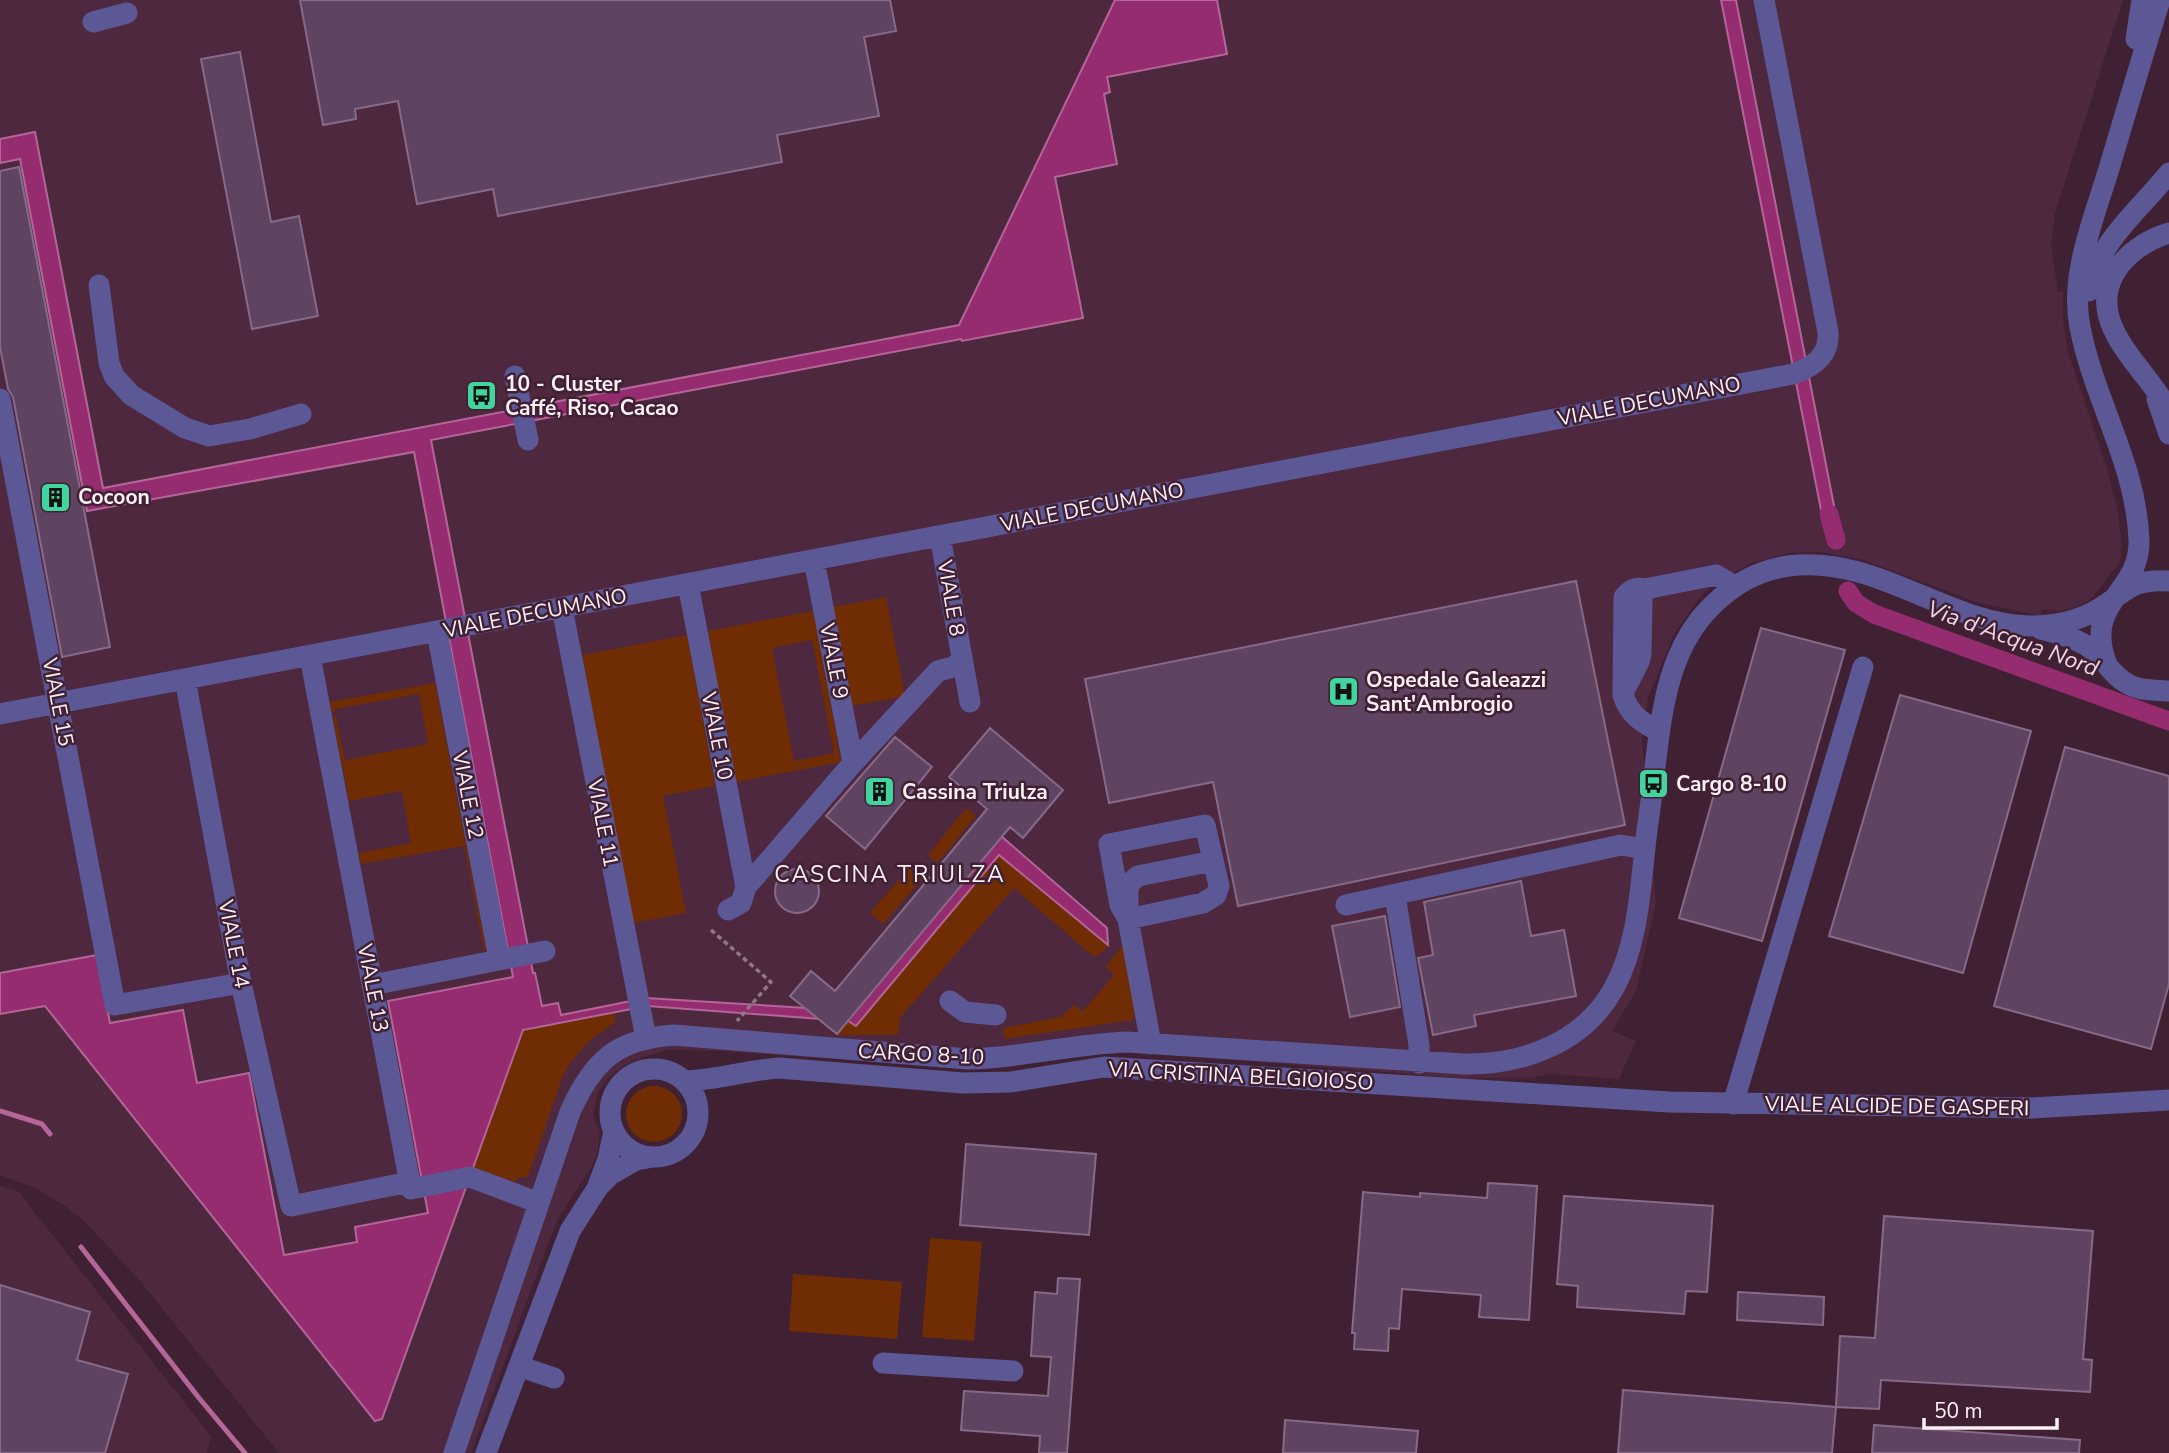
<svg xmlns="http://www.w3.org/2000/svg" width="2169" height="1453" font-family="'Nunito Sans',sans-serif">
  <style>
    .built { fill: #4e283f }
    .green { fill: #702c03; fill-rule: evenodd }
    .water { fill: #942c6f; stroke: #b46698; stroke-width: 2 }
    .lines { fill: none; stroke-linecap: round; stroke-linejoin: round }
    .stream { stroke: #b46698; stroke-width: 5 }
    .canal { stroke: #942c6f; stroke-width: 19 }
    .building { fill: #5e4460; stroke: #866a88; stroke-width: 2 }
    .path { stroke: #907886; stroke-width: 3.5; stroke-dasharray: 5 3.5; stroke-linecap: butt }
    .minor { stroke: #5c5896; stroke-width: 21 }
    .labels { text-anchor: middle; stroke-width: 5; stroke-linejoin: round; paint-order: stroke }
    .poi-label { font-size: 21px; font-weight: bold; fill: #fdeff6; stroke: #402033; text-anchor: start }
    .street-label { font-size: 21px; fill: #fdeff6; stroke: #402033 }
    .water-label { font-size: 23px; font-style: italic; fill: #f1d5e4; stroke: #402033 }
    .neighbourhood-label { font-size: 23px; letter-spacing: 2px; fill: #fdeff6; stroke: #402033 }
  </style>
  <rect width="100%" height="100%" fill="#402033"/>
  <path class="built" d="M0,0H2123L2055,213L2051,245L2058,292H2063V319L2068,352L2107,469L2117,508L2122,545L2121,558L2115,569L2090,600L2076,607L2060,611L2042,610L2041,616L1979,603L1863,560L1821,552L1788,553L1749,564L1714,585L1701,596L1674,634L1648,698L1642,739L1656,903L1636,991L1612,1031L1636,1041L1619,1079L1550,1074L1530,1078H1458L1124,1051L964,1068L720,1051L668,1050L650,1055L629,1063L611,1075L598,1092L593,1117L600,1131L598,1150L592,1166L559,1217L549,1241L471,1453H279L140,1281L85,1222L62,1204L35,1188L0,1175Z
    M0,1186L18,1191L211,1436L207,1453H0Z"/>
  <path class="green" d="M886,597L905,696L852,706L833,607Z
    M813,611L841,762L736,782L708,631ZM812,640L834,753L794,761L772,648Z
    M687,635L715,786L663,796L686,913L633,923L582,655Z
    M435,683L486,950L484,951L464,846L361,864L359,853L411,843L402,791L349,801L333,717L336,716L345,760L428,744L419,694L335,709V712L332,713L330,702Z
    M966,808L976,816L937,863L928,855Z
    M1000,855L1108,945L1105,950L1094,957L1014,888L900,1018L898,1035H837L848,1021L857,1025Z
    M909,868L922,879L883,924L870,913Z
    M1124,943L1135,1010L1133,1020L1005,1039L1003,1028L1061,1017L1074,1005L1083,1011L1114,975L1106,967Z
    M615,1012V1022L588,1042L570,1063L562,1078L528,1177L517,1178L516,1182L473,1168L523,1030Z
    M626 1114a28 28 0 1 1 56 0a28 28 0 1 1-56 0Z
    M930,1238L982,1242L974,1341L922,1337Z
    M793,1274L902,1282L897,1339L789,1331Z"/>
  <path class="water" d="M1115,0H1217L1227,54L1107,77L1110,92L1104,94L1117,164L1055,177L1083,318L962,341L961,339L431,440L533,973H535L542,1006L558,1003L561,1015L646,998L855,1011L1001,836L1107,928L1108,945L999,855L856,1026L848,1021L647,1006L523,1030L382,1419L375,1421L45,1006L0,1014V973L97,955L110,1023L183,1010L197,1083L249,1073L284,1255L357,1242L355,1227L428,1213L388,1001L513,977L414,452L87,511L20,159L0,163V139L35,132L103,488L959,325Z
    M1721,0H1736L1834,506L1828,507L1829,514L1822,515Z"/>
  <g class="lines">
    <path class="stream" d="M0,1111L42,1124L50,1134
      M81,1247L199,1398L245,1453"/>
    <path class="canal" d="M1829,514L1836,540
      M1848,591L1856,603L1874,614L2169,721"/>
  </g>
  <path class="building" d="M300,0H890L896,31L864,37L879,116L777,135L782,162L498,216L493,189L417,204L398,101L355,109L356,119L323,125Z
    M240,52L271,222L299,216L318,316L252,329L201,59Z
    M19,167L110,647L62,657L13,397L8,389L0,347V171Z
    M1576,581L1625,825L1238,906L1213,782L1109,803L1085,679Z
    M1761,628L1845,650L1762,941L1679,918Z
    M1900,695L2031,731L1963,973L1829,936Z
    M990,728L1063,790L1023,838L1010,827L837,1034L790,996L811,971L835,991L987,809L949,777Z
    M895,737L932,767L865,849L826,816Z
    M2065,747L2169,776V984L2151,1049L1994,1006Z
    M775 891a22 22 0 1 1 44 0a22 22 0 1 1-44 0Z
    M1521,881L1531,936L1564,930L1576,996L1474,1015L1476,1026L1433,1035L1418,958L1433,955L1424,902Z
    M1385,916L1400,1007L1350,1017L1332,926Z
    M966,1144L1096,1154L1089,1235L960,1225Z
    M1488,1183L1537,1186L1529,1320L1479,1317L1481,1295L1402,1289L1399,1329L1389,1328L1388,1351L1354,1349L1355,1333H1352L1363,1192L1420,1197V1193L1487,1198Z
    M1564,1196L1713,1206L1707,1292L1686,1291L1684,1314L1577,1307L1578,1286L1557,1284Z
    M1884,1216L2093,1231L2083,1359L2092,1360L2090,1392L1881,1380L1879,1409L1836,1407L1840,1336L1875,1338Z
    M1058,1278L1080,1279L1067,1453H1039L1040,1436L961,1430L964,1391L1048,1396L1051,1357L1031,1356L1035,1292L1057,1294Z
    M0,1285L90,1312L77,1360L128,1374L105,1453H0Z
    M1738,1292L1824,1297L1823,1325L1737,1320Z
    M1623,1390L1836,1407L1832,1453H1618Z
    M1285,1420L1418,1431L1416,1453H1283Z
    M1874,1425L2080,1440L2079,1453H1872Z"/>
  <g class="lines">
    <path class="path" d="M711,930L771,982L737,1021"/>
    <path class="minor" d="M93,22L127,13
      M2136,39L2142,0
      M2169,233C2149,239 2133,249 2120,265C2078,320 2146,366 2169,411
      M99,285L109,363L114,376L131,395L185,428L209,436L250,429L301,414
      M2089,291C2098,241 2139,211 2169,173
      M515,376L528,440
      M0,399L115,1005L241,983
      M2157,399L2169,434
      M940,536L970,702
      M814,560L853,763
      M688,584L746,887
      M562,608L646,1038
      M2041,629C2056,633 2073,637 2087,646C2100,654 2107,667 2118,677C2133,691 2150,690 2169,691
      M437,632L499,959
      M310,656L411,1189L470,1177L539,1203
      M2106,662C2084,601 2140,593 2139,541C2137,465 2094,401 2080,327C2069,273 2096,214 2111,162C2127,108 2143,54 2160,0
      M185,679L241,983L291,1206L409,1182
      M1624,691L1639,662L1641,654L1642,599L1645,589
      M0,714L1793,374C1813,367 1830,356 1828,332L1764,0
      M1658,731C1641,722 1629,714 1623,695L1624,597C1630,590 1636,586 1645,589L1716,575L1735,586
      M1205,825L1219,886L1216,895L1203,903L1128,919L1120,905L1109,844Z
      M1395,895L1419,1045V1063
      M1346,905L1621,845L1645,849
      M728,910L741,903L746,887L853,763L938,671L953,667L962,660
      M372,985L545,951
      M950,1001L965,1012L996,1015
      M1151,1044L1128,919V888L1131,882L1138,876L1213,861
      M610 1113a44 44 0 1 1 88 0a44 44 0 1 1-88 0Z
      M684,1081C717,1080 747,1070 779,1068L963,1083L1011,1082L1104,1067L1669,1102L2032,1108L2169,1100
      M1733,1104L1863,667
      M598,1186L608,1159L614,1131
      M883,1363L1013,1371
      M530,1370L554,1378
      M454,1453L570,1112C593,1061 616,1039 674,1035L968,1059C1021,1058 1073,1044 1127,1042L1464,1064C1522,1065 1584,1043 1614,988C1637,946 1640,894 1645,848C1647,826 1651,805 1653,784C1661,719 1665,647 1717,601C1736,583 1761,570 1788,566C1876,554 1946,624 2030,626C2052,626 2074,622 2093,612C2125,595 2128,578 2169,581
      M486,1453L570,1231L598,1187L610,1175L636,1160L653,1157"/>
  </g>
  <defs>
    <symbol id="bus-square" viewBox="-11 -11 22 22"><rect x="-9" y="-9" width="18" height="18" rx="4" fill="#42d4a0" stroke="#402033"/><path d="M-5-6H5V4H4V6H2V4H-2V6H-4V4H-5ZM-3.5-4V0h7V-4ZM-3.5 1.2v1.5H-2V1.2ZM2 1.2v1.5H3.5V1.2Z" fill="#111"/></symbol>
    <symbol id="building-square" viewBox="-11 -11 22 22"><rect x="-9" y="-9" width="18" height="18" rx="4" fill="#42d4a0" stroke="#402033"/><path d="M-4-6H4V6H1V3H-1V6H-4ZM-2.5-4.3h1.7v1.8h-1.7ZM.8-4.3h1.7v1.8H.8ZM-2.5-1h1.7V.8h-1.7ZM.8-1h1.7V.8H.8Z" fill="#111"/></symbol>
    <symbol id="hospital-square" viewBox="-11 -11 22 22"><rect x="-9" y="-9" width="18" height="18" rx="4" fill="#42d4a0" stroke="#402033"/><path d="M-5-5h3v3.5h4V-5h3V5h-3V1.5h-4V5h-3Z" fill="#111"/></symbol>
  </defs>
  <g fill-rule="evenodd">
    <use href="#bus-square" x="464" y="378" width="35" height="35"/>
    <use href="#building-square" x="38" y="480" width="35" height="35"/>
    <use href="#hospital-square" x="1326" y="674" width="35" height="35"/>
    <use href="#bus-square" x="1636" y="766" width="35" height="35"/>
    <use href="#building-square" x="862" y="774" width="35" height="35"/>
  </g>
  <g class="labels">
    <g class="poi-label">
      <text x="505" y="391">10 - Cluster<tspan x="505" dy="24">Caffé, Riso, Cacao</tspan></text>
      <text x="78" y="504">Cocoon</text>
      <text x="1366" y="687">Ospedale Galeazzi<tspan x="1366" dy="24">Sant'Ambrogio</tspan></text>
      <text x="1676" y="791">Cargo 8-10</text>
      <text x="902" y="799">Cassina Triulza</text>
    </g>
    <g class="street-label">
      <text transform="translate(1649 401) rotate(-11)" y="7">VIALE DECUMANO</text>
      <text transform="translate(1092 507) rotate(-11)" y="7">VIALE DECUMANO</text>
      <text transform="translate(951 598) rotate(80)" y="7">VIALE 8</text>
      <text transform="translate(535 613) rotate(-11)" y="7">VIALE DECUMANO</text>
      <text transform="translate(834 661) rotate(79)" y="7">VIALE 9</text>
      <text transform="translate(58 702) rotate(79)" y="7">VIALE 15</text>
      <text transform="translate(717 736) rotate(79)" y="7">VIALE 10</text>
      <text transform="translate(468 795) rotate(79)" y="7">VIALE 12</text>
      <text transform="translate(603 823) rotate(79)" y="7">VIALE 11</text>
      <text transform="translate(234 944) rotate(79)" y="7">VIALE 14</text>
      <text transform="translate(373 988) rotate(79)" y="7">VIALE 13</text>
      <text transform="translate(921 1054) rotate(3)" y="7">CARGO 8-10</text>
      <text transform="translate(1241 1076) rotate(3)" y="7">VIA CRISTINA BELGIOIOSO</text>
      <text transform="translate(1897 1106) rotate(1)" y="7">VIALE ALCIDE DE GASPERI</text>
    </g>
    <g class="water-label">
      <text transform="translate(2013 638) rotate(20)" y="8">Via d'Acqua Nord</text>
    </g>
    <g class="neighbourhood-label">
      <text x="890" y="882">CASCINA TRIULZA</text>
    </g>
  </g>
  <path d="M1924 1418v10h133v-10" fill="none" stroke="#fdeff6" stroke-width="3.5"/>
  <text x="1934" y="1418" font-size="21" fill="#fdeff6" stroke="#402033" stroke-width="5" paint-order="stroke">50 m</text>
</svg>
